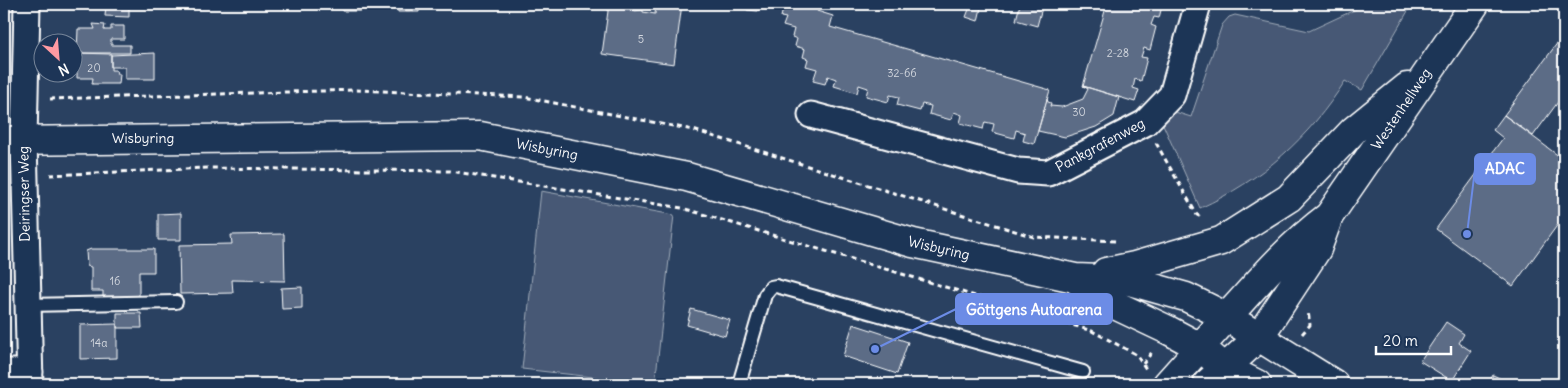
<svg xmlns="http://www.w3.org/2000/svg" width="1568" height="388" font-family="Delius,sans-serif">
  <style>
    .green { fill: #465975; stroke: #a2acba }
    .building { fill: #5b6c86; stroke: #fff }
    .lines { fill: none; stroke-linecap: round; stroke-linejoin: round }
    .service-casing { stroke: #fff; stroke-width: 16 }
    .minor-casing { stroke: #fff; stroke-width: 29 }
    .tertiary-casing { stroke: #fff; stroke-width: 31 }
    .secondary-casing { stroke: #fff; stroke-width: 31 }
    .path { stroke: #fff; stroke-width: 3; stroke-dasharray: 5 4; stroke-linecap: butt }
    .service { stroke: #1d3557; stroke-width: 12 }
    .minor { stroke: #1d3557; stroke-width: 25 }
    .tertiary { stroke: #1d3557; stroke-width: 28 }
    .secondary { stroke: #1d3557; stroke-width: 28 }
    .labels { text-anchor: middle; stroke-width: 4.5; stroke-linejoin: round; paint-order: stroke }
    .number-label { font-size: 11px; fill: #d6dae1 }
    .street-label { font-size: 14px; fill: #fff; stroke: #1d3557 }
    .leader { fill: none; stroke: #6c8ce6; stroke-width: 2 }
    .callout-dot { fill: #6c8ce6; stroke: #1d3557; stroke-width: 2 }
    .callout { fill: #6c8ce6; stroke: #6c8ce6; stroke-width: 2 }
    .callout-label { font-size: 15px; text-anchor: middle; font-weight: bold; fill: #fff }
  </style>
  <rect width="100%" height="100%" fill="#2a4161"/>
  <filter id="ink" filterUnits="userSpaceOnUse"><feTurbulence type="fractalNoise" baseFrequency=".02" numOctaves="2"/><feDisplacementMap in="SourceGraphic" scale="10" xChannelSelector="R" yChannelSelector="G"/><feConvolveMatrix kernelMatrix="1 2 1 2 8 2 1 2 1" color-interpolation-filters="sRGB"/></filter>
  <g filter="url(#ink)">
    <path class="green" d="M1367,4H1412L1362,90L1345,81C1309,138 1262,180 1200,208L1162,122L1172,111L1191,117L1222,25L1229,17L1235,15L1309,31Z
      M541,191L674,215L655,384L522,369Z"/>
    <path class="building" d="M315,4H342V9L315,8Z
      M342,4H360V11H342Z
      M398,4H419V12H398Z
      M609,4L634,8L633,11L643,10V12L655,14L656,4H682L674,64L602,54Z
      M747,4H759L758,11L747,10Z
      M773,4H820L817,11L833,16L830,27L1050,90L1034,144L1023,141L1025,133L1016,130L1014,138L992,132L994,124L985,122L983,129L960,123L962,115L954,112L951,120L929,114L931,106L922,104L920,111L897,105L899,97L890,95L888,102L866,96L868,88L859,85L857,93L834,86L836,79L828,76L825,84L813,81L817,69L806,66L808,59L803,57L805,49L795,46L797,39L792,37L794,29L783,26L786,18L781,17L783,9Z
      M971,4H982L978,21L966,17Z
      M1020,4H1043L1037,26L1016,20Z
      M1107,4H1154L1162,6L1159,18L1154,17L1151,25L1156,27L1150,50L1144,48L1141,57L1147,58L1141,81L1135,79L1133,88L1139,90L1135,102L1083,86Z
      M106,5H129V17L105,16Z
      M93,24L105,25L104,30H111V26H124V39H111V45H130V53H77L78,29H95Z
      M1564,34V101L1561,98L1533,136L1504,115Z
      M77,53L111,54V70H116L117,74H120L119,84H92L93,78H77Z
      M155,53V79H125V67H111V55Z
      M1083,86L1119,97L1114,116L1096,127L1065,137L1038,131L1047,99L1048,102L1051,103L1050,106L1062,107L1083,99L1088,89Z
      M1504,115L1564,160V216L1513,286L1436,229L1503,138L1493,130Z
      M181,213V240H158V214Z
      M284,234L285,281L232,280L233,293L180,294L179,245L232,244L231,235Z
      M91,249H154V272H139V297L103,298V291H91V267L87,266L86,251Z
      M302,287V308L282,309L281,288Z
      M691,309L730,320L725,336L687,325Z
      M117,313H141L142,328H117Z
      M1446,322L1464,334L1459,343L1471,351L1452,381L1420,361Z
      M117,324V358L80,359V325Z
      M853,324L908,342L897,374L843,356Z
      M1493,375L1512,384H1488Z"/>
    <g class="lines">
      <defs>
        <path id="service" d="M27,305L176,302
          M739,384L765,295L771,287L776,286L1083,372"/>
        <path id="minor" d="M27,4L24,140L30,384
          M811,115L1018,171L1048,173L1145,123L1172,95L1198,4
          M4,372H30"/>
        <path id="tertiary" d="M1167,384L1227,317
          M1207,384L1225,368"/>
        <path id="secondary" d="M4,141L480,136L687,177L913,243L1075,278L1126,280L1186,297L1227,317L1334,384
          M1106,272L1135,266L1221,241L1289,198L1354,130L1407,87
          M1075,278L1094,295L1168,330L1200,347L1225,368L1257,384
          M1227,317C1259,281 1290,245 1329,216
          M1225,368L1259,337L1317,249L1329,216L1475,4"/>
      </defs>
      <use href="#service" class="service-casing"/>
      <use href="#minor" class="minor-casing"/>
      <use href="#tertiary" class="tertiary-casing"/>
      <use href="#secondary" class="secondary-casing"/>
      <path class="path" d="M50,99L356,90L524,97L693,130L1034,237L1117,241
        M1156,143L1197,215L1203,218
        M50,175L207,168L450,171L682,208L1092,331L1137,355L1146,369
        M1302,334L1310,325L1308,311
        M1143,364L1152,352"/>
      <use href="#service" class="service"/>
      <use href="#minor" class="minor"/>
      <use href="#tertiary" class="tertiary"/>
      <use href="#secondary" class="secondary"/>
    </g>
  </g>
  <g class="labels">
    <g class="number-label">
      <text x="641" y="43">5</text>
      <text x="1118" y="57">2-28</text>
      <text x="94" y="72">20</text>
      <text x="902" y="77">32-66</text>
      <text x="1079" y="116">30</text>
      <text x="115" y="285">16</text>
      <text x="99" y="347">14a</text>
    </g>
    <g class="street-label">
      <text transform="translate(1401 109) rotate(-56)" y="5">Westenhellweg</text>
      <text x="143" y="143">Wisbyring</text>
      <text transform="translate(1100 145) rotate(-28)" y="5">Pankgrafenweg</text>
      <text transform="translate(547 149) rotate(11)" y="5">Wisbyring</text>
      <text transform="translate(24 194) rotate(-91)" y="5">Deiringser Weg</text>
      <text transform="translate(939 248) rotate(13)" y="5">Wisbyring</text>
    </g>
  </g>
  <path class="leader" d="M1467 234L1475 169M875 349L956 309"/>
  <g class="callout-dot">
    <circle cx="1467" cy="234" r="5"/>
    <circle cx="875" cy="349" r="5"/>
  </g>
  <g class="callout">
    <rect x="1475" y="154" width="60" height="30" rx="5"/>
    <rect x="956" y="294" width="156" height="30" rx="5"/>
  </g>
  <g class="callout-label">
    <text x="1505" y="174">ADAC</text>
    <text x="1034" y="315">Göttgens Autoarena</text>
  </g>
  <rect width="1568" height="388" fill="none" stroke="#1d3557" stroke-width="20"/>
  <rect x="10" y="10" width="1548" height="368" fill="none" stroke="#fff" stroke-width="2" filter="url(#ink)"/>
  <g transform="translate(58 58) rotate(154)"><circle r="24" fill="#1d3557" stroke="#77869a"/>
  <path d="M0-4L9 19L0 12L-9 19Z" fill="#ff9aa2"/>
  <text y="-8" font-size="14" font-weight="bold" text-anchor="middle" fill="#ffffff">N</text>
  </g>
  <path d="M1376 346v8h75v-8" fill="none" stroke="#ffffff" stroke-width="2.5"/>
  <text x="1383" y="346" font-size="15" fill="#ffffff" stroke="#1d3557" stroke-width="4" paint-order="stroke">20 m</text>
</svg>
